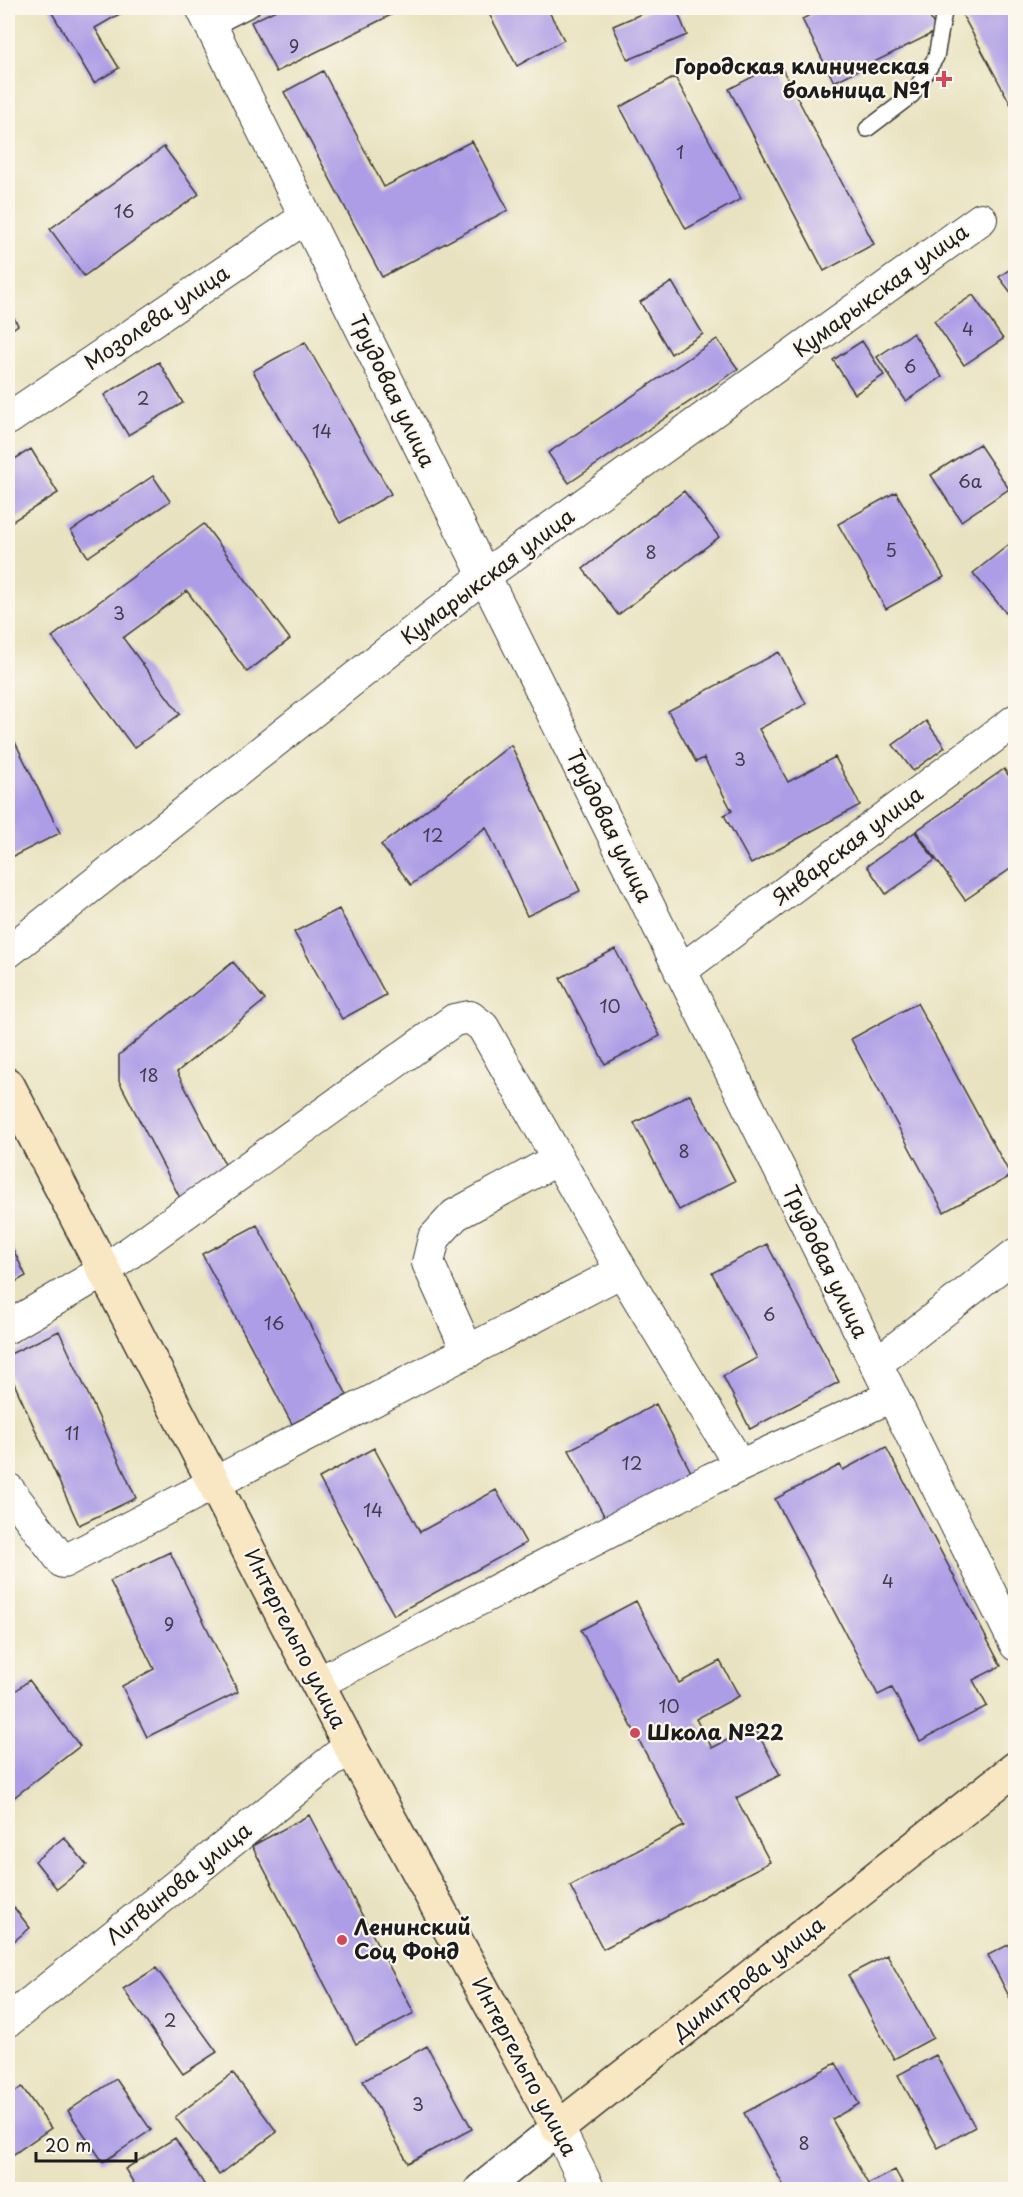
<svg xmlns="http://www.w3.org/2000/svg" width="1023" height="2197" font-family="'Playpen Sans',sans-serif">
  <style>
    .building { fill: #ad9de6 }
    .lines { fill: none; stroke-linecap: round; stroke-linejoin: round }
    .service-casing { stroke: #3b3a35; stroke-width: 18 }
    .minor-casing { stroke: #3b3a35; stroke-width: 34 }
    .tertiary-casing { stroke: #3b3a35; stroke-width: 36 }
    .secondary-casing { stroke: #3b3a35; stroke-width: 36 }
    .service { stroke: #fff; stroke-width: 15 }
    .minor { stroke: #fff; stroke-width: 32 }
    .tertiary { stroke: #fff; stroke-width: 33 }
    .secondary { stroke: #f9e7c3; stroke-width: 33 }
    .poi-dot { fill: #d1495b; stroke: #fbf7ec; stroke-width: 2 }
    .labels { text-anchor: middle; stroke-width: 4.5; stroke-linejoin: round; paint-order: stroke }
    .number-label { font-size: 18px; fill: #403c4e }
    .poi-label { font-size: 21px; font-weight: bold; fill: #1c1c1c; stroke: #fbf7ec; text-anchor: start }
    .street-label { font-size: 21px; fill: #1c1c1c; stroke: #fbf7ec }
  </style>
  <rect width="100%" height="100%" fill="#fbf7ec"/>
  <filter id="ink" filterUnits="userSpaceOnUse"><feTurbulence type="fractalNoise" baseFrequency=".0167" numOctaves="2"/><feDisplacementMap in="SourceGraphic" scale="12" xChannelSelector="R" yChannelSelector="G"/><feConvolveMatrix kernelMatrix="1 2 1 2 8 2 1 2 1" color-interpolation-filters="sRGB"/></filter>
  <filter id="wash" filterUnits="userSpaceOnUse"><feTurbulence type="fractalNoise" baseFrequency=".008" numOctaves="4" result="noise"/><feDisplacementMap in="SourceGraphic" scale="24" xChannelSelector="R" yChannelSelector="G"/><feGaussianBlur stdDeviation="1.35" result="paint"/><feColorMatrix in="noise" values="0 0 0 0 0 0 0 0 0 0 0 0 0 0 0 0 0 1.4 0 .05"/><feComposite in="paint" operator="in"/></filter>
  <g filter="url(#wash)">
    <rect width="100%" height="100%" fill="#e9e2c0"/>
    <g id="blocks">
      <path class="building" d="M49,8H130L95,28L119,68L94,83Z
        M280,8H405L276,72L251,22Z
        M486,8H547L564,40L517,66Z
        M655,8H676L687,35L628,60L613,26Z
        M825,8H925L937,31L834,82L802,19Z
        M969,8H1014L1016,10V114L961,12Z
        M779,63L874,244L824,271L729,89Z
        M323,71L384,187L472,141L508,210L382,277L284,92Z
        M675,77L741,199L686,229L620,107Z
        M164,147L199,194L84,276L50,229Z
        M1016,265V299L999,277Z
        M672,282L703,334L671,354L640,302Z
        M973,295L1003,339L964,365L934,321Z
        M8,308L18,325L8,332Z
        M913,333L942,377L906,401L877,357Z
        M717,339L738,369L569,483L548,453Z
        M862,341L884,375L855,394L833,360Z
        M305,342L391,494L340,523L253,371Z
        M159,362L183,403L128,435L104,395Z
        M979,444L1009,489L961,521L931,475Z
        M31,449L58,493L8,524V463Z
        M153,476L170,501L88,557L71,531Z
        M684,491L719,537L618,615L583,569Z
        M896,492L944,577L886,609L838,524Z
        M204,524L290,639L247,672L187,591L123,638L180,714L134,748L52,637Z
        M1016,539V625L973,573Z
        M779,652L806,704L759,729L788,782L835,757L860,805L751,864L724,815L732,811L704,758L696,762L668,711Z
        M926,721L945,747L913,771L893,745Z
        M8,728L60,833L8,859Z
        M511,745L580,891L527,916L486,827L411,885L381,845Z
        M1004,769L1016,786V865L965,900L916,831Z
        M915,832L935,860L886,894L867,866Z
        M339,909L386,995L342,1019L294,932Z
        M615,949L660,1036L605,1064L560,978Z
        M233,962L265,1000L177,1072L229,1172L180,1198L119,1081V1055Z
        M917,1003L1011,1176L944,1212L851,1039Z
        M690,1094L735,1181L679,1210L634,1123Z
        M257,1225L347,1395L292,1424L202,1254Z
        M8,1239L26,1276L8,1286Z
        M767,1244L839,1382L750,1429L723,1376L757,1358L712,1273Z
        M59,1331L136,1498L79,1525L8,1370V1355Z
        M656,1404L694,1478L608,1523L569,1450Z
        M886,1447L1001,1666L973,1680L987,1706L920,1741L892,1688L878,1695L775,1499L840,1465L843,1470Z
        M374,1448L420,1532L496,1490L526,1543L394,1615L319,1478Z
        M170,1552L238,1692L147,1737L122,1686L154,1669L110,1581Z
        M636,1601L679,1683L720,1661L739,1696L696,1719L712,1748L754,1726L780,1775L736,1798L770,1862L603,1949L570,1886L684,1826L581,1630Z
        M29,1680L80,1746L8,1802V1697Z
        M309,1815L414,2013L356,2044L252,1846Z
        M64,1837L87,1865L57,1889L35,1861Z
        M8,1900L30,1928L8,1946Z
        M1016,1941V2010L988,1955Z
        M887,1955L933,2038L894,2059L848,1975Z
        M156,1968L217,2052L183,2074L123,1989Z
        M427,2046L472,2129L408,2163L363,2081Z
        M936,2055L975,2127L938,2148L898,2075Z
        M836,2063L859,2104L832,2119L868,2184L895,2170L906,2190H786L744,2113Z
        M233,2073L277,2132L219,2175L175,2117Z
        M116,2079L151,2130L103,2162L68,2111Z
        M22,2087L51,2128L8,2158V2097Z
        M175,2138L204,2184L195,2190H138L125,2169Z"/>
    </g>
  </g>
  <g filter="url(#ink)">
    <use href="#blocks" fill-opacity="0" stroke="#3b3a35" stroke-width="1.5"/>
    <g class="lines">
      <defs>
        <path id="service" d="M212,28L252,8
          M867,129L912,95L936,57L944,12L942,8"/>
        <path id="minor" d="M202,8L1016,1645
          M8,419L306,217
          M8,952L484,576L981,219
          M680,971L1016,720
          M8,1327L104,1271L454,1020L470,1017L483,1027L622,1271L730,1449
          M468,1352L428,1263L434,1238L455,1215L558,1159
          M876,1364L1016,1254
          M8,1489L63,1562L622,1271
          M318,1683L711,1479L892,1396
          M8,2021L350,1746
          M558,2128L589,2190"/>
        <path id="tertiary" d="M481,2190L558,2128"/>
        <path id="secondary" d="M8,1085L350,1746L558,2128L1016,1768"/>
      </defs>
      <use href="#service" class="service-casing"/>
      <use href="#minor" class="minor-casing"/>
      <use href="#tertiary" class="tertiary-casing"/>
      <use href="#secondary" class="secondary-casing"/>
      <use href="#service" class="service"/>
      <use href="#minor" class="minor"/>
      <use href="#tertiary" class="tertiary"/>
      <use href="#secondary" class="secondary"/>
    </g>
  </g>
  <g class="poi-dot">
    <path d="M941 70h6v6h6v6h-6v6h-6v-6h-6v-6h6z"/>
    <circle cx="635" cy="1733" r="6"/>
    <circle cx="342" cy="1940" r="6"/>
  </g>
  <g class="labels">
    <g class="number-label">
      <text x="294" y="53">9</text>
      <text x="680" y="159">1</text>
      <text x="124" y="218">16</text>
      <text x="968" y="336">4</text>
      <text x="910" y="373">6</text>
      <text x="143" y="405">2</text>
      <text x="322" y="438">14</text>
      <text x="970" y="488">6a</text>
      <text x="891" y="557">5</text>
      <text x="651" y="559">8</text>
      <text x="119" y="620">3</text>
      <text x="740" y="766">3</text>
      <text x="433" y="842">12</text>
      <text x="610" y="1013">10</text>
      <text x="149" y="1082">18</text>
      <text x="684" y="1158">8</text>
      <text x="769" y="1321">6</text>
      <text x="274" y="1330">16</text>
      <text x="72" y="1440">11</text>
      <text x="632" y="1470">12</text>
      <text x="373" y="1517">14</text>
      <text x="888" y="1588">4</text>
      <text x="169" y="1631">9</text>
      <text x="669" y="1713">10</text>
      <text x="170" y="2027">2</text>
      <text x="418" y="2111">3</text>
      <text x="804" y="2150">8</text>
    </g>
    <g class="poi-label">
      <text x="930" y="74" text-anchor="end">Городская клиническая<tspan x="930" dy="24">больница №1</tspan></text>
      <text x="647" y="1740">Школа №22</text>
      <text x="354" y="1935">Ленинский<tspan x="354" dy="24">Соц Фонд</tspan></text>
    </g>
    <g class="street-label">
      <text transform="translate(881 291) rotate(-36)" y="7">Кумарыкская улица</text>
      <text transform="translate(157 318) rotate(-34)" y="7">Мозолева улица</text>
      <text transform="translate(392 391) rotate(64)" y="7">Трудовая улица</text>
      <text transform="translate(488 577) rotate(-37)" y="7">Кумарыкская улица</text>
      <text transform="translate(609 826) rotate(64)" y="7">Трудовая улица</text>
      <text transform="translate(848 846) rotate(-37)" y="7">Январская улица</text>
      <text transform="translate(825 1262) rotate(64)" y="7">Трудовая улица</text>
      <text transform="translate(295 1639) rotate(63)" y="7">Интергельпо улица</text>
      <text transform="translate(179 1884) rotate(-39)" y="7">Литвинова улица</text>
      <text transform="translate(749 1979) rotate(-38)" y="7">Димитрова улица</text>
      <text transform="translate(524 2067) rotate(62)" y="7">Интергельпо улица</text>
    </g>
  </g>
  <rect width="1023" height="2197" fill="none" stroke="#fbf7ec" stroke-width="30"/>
  <path d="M36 2152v9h100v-9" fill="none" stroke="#1c1c1c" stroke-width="3"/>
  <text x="45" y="2152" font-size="18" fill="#1c1c1c" stroke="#fbf7ec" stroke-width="4.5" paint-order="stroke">20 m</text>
</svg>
